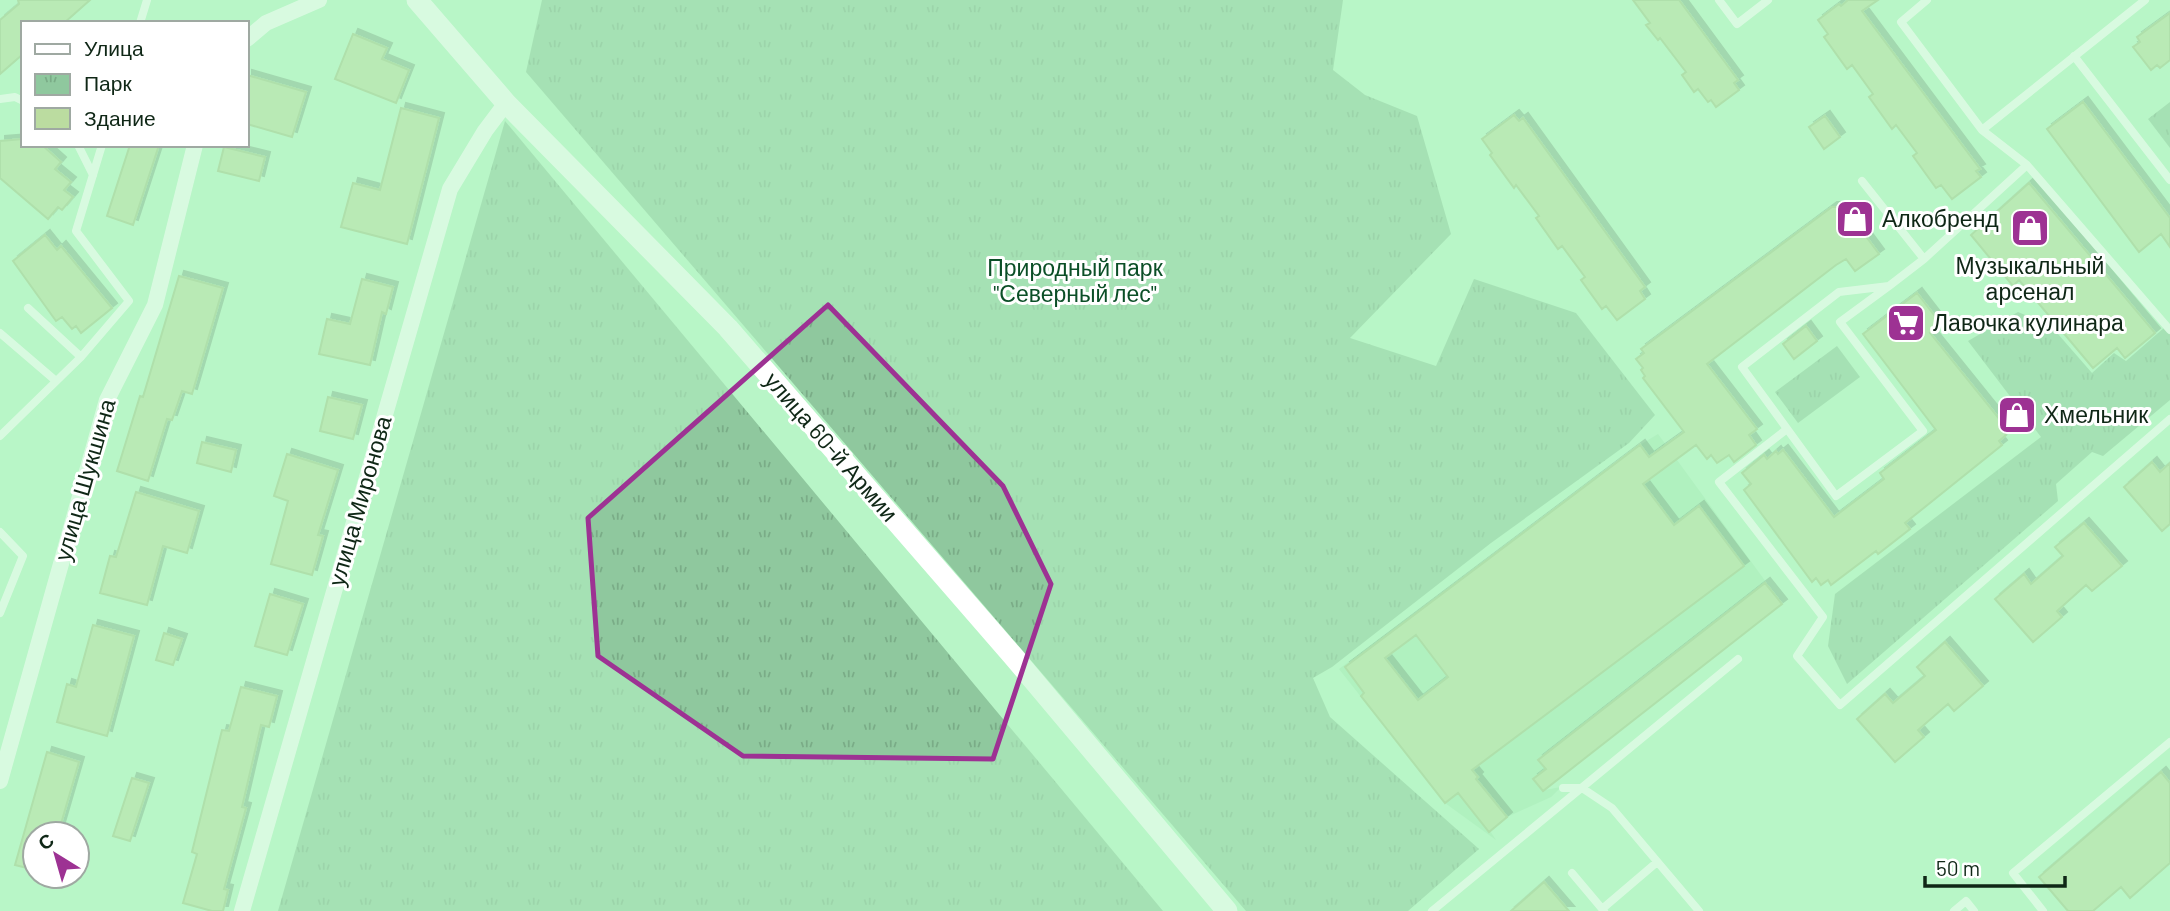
<svg xmlns="http://www.w3.org/2000/svg" width="2170" height="911" font-family="Barlow,sans-serif">
  <style>
    .built { fill: #a6eab7 }
    .park { fill: url(#park-tufts) }
    .building { fill: #bbdca0; stroke: #a4c58a; stroke-width: 2; fill-rule: evenodd; filter: url(#shadow) }
    .lines { fill: none; stroke-linecap: round; stroke-linejoin: round }
    .lane { stroke: #fff; stroke-width: 8 }
    .street { stroke: #fff; stroke-width: 16 }
    .secondary { stroke: #fff; stroke-width: 21 }
    .marked { fill: none; stroke: #9d3293; stroke-width: 5; stroke-linejoin: round }
    .labels { text-anchor: middle; stroke-width: 6; stroke-linejoin: round; paint-order: stroke }
    .poi-label { font-size: 23px; fill: #0f2716; stroke: #fff; text-anchor: start }
    .park-label { font-size: 23px; fill: #0b4f27; stroke: #fff }
    .street-label { font-size: 23px; fill: #0f2716; stroke: #fff }
  </style>
  <defs>
    <pattern id="park-tufts" width="24" height="20" patternUnits="userSpaceOnUse" patternTransform="scale(1.75)"><rect width="24" height="20" fill="#8fc89e"/><path d="M3 7l-1-3M5 7V3M7 7l1-3M15 17l-1-3M17 17v-4M19 17l1-3" fill="none" stroke="#7aac87"/></pattern>
    <filter id="shadow"><feDropShadow dx="5" dy="-5" stdDeviation="0" flood-color="#0004"/></filter>
  </defs>
  <rect width="100%" height="100%" fill="#b8f5c7"/>
  <path class="built" d="M1658,434L1782,604L1545,790L1561,787L1551,797L1507,817L1490,831L1496,840L1445,803L1339,669L1640,445Z"/>
  <path class="park" d="M542,0H1343L1333,70L1365,95L1417,116L1451,234L1350,338L1436,366L1474,279L1576,313L1655,415L1629,443L1491,543L1332,667L1313,678L1330,717L1479,849L1408,911H1246L526,72Z
    M2170,102V148L2148,119Z
    M505,121L1163,911H278Z
    M2018,312L2051,326L2092,373L2114,353L2126,361L2165,327L2170,333V400L2103,456L2092,452L2056,484L2058,501L1847,684L1828,646L1835,594L2041,437L1968,341Z
    M1837,346L1860,377L1798,423L1775,392Z"/>
  <path class="building" d="M18,0H90L64,23H23V54L0,74V20L19,4Z
    M1633,0H1679L1738,80L1734,83L1739,90L1716,107L1711,100L1708,102L1698,89L1694,92L1682,75L1686,72L1660,38L1658,40L1646,25L1650,23Z
    M1848,0H1878L1862,11L1980,169L1976,171L1981,177L1952,199L1941,185L1936,188L1913,156L1917,153L1896,125L1892,129L1869,97L1873,94L1852,65L1847,69L1824,37L1828,34L1818,20L1839,4L1841,6Z
    M2170,13V60L2160,68L2157,65L2151,70L2133,47L2140,42L2137,37Z
    M353,34L387,48L382,59L409,70L396,103L335,79Z
    M247,75L306,92L292,137L247,124Z
    M2083,102L2170,218V247L2161,234L2139,252L2047,129Z
    M401,108L439,118L407,244L341,227L353,183L380,190Z
    M1514,115L1519,121L1523,118L1645,287L1640,291L1645,299L1617,320L1606,306L1602,309L1581,280L1585,277L1562,246L1558,249L1536,218L1539,216L1516,185L1514,188L1490,155L1492,153L1482,139Z
    M1825,116L1840,137L1824,149L1809,127Z
    M23,139V145H42L61,162L55,169L71,182L64,190L73,197L62,210L58,207L48,219L0,178V141Z
    M130,145H159L133,225L107,216Z
    M224,147L265,157L259,181L218,171Z
    M2029,183L2155,333L2125,358L2117,348L2093,368L2019,280L2013,286L1971,235Z
    M1832,207H1844L1879,254L1855,271L1846,259L1836,265L1707,364L1757,429L1749,435L1756,445L1734,462L1729,455L1717,463L1711,455L1707,459L1696,445L1643,484L1674,525L1699,506L1744,566L1472,770L1478,777L1476,779L1507,817L1489,832L1458,793L1445,803L1361,696L1364,693L1345,667L1640,445L1649,457L1684,432L1643,378L1645,376L1641,370L1643,368L1636,359L1644,353L1641,349ZM1416,635L1448,677L1418,700L1385,658Z
    M45,235L57,250L61,246L112,308L81,333L76,326L72,329L62,317L56,321L13,261Z
    M179,276L223,288L192,394L182,391L172,420L167,419L148,481L117,471L140,396L143,397Z
    M362,279L393,287L386,314L382,312L370,365L319,354L327,319L350,324Z
    M1917,293L1941,324L1930,333L2005,426L2002,429L2006,435L1999,441L2002,445L1905,523L1910,529L1878,554L1876,551L1831,585L1828,580L1821,585L1816,578L1812,582L1744,490L1751,484L1742,473L1764,455L1767,459L1776,451L1778,454L1783,450L1834,517L1884,479L1880,473L1936,430L1863,334Z
    M1806,326L1817,341L1794,359L1783,344Z
    M328,397L362,405L353,439L320,431Z
    M202,442L236,450L231,472L197,463Z
    M287,454L338,470L318,535L323,536L312,575L271,564L288,501L274,496Z
    M2152,462L2160,472L2170,463V524L2162,531L2124,487Z
    M136,492L199,511L187,553L163,546L147,605L100,593L110,556L116,557Z
    M2084,523L2122,566L2092,591L2086,585L2057,611L2062,617L2033,642L1995,599L2024,574L2031,584L2063,556L2055,547Z
    M1765,583L1782,604L1543,791L1533,779L1546,769L1538,760Z
    M270,594L303,604L287,655L255,646Z
    M93,625L134,636L107,736L57,722L67,684L76,687Z
    M164,633L182,639L173,665L156,660Z
    M1945,642L1983,686L1954,711L1948,704L1918,730L1924,737L1895,762L1857,719L1885,694L1893,703L1925,676L1917,667Z
    M241,687L277,696L269,727L261,725L242,807L246,808L224,889L228,890L223,911H212L183,903L197,854L192,852L222,730L229,731Z
    M47,752L79,762L58,834H35V870L15,865Z
    M2161,772L2170,783V863L2130,898L2121,887L2093,911H2068L2039,877Z
    M132,778L149,783L130,841L113,836Z
    M1544,882L1569,911H1511Z"/>
  <g class="lines">
    <path class="lane" d="M1719,0L1737,24L1768,0
      M1927,0L1901,22L1982,130L2027,165L2170,330
      M140,23L147,0
      M2074,56L2170,180
      M0,99L15,97L23,101
      M1982,130L2145,0
      M78,145L93,175
      M1862,181L1924,259L2027,165
      M1889,286L1840,322L1923,431L1836,496L1742,367L1839,292Z
      M1889,286L1924,259
      M28,308L81,357L129,301L76,231L102,145
      M0,333L56,381
      M1787,429L1719,482L1823,617L1797,656L1840,705L2170,419
      M0,436L81,357
      M0,532L23,556L0,613
      M1563,788H1582L1612,808L1699,911
      M1572,873L1604,911
      M1602,909L1656,863
      M1432,911L1738,659
      M1954,911L1966,901L1974,911
      M2043,911L2013,873L2170,742"/>
    <path class="street" d="M247,39L266,23L319,0
      M0,781L107,400L155,305L195,145
      M242,911L450,189L485,131L506,103"/>
    <path class="secondary" d="M417,0L506,103L728,328L1013,656L1227,911"/>
  </g>
  <path d="M0 0H2170V911H0ZM828,305L1003,486L1051,584L993,759L743,756L598,656L588,518Z" fill="#b8f5c7" fill-opacity=".55" fill-rule="evenodd"/>
  <path class="marked" d="M828,305L1003,486L1051,584L993,759L743,756L598,656L588,518Z"/>
  <defs>
    <symbol id="shop-square" viewBox="-11 -11 22 22"><rect x="-9" y="-9" width="18" height="18" rx="4" fill="#9d3293" stroke="#fff"/><path d="M-5-2.5h2.3a2.7 3.5 0 0 1 5.4 0H5L5.5 6h-11ZM-1.5-2.5h3a1.5 2.3 0 0 0-3 0Z" fill="#fff"/></symbol>
    <symbol id="supermarket-square" viewBox="-11 -11 22 22"><rect x="-9" y="-9" width="18" height="18" rx="4" fill="#9d3293" stroke="#fff"/><path d="M-6-5.5h2.5l.6 2H6L4.5 2H-2.5L-4.4-4H-6ZM-1.5 3.2a1.3 1.3 0 1 0 .1 0ZM3 3.2a1.3 1.3 0 1 0 .1 0Z" fill="#fff"/></symbol>
  </defs>
  <g fill-rule="evenodd">
    <use href="#shop-square" x="1833" y="197" width="44" height="44"/>
    <use href="#shop-square" x="2008" y="206" width="44" height="44"/>
    <use href="#supermarket-square" x="1884" y="301" width="44" height="44"/>
    <use href="#shop-square" x="1995" y="393" width="44" height="44"/>
  </g>
  <g class="labels">
    <g class="poi-label">
      <text x="1882" y="227">Алкобренд</text>
      <text x="2030" y="274" text-anchor="middle">Музыкальный<tspan x="2030" dy="26">арсенал</tspan></text>
      <text x="1933" y="331">Лавочка кулинара</text>
      <text x="2044" y="423">Хмельник</text>
    </g>
    <g class="park-label">
      <text x="1075" y="276">Природный парк<tspan x="1075" dy="26">"Северный лес"</tspan></text>
    </g>
    <g class="street-label">
      <text transform="translate(831 447) rotate(49)" y="8">улица 60-й Армии</text>
      <text transform="translate(85 480) rotate(-74)" y="8">улица Шукшина</text>
      <text transform="translate(360 501) rotate(-74)" y="8">улица Миронова</text>
    </g>
  </g>
  <rect x="21" y="21" width="228" height="126" fill="#ffffff" stroke="#9fa9a2" stroke-width="2"/>
  <rect x="35" y="44" width="35" height="10" fill="#ffffff" stroke="#9fa9a2" stroke-width="2"/>
  <text x="84" y="56" font-size="21" fill="#0f2716">Улица</text>
  <rect x="35" y="74" width="35" height="21" fill="url(#park-tufts)" stroke="#9fa9a2" stroke-width="2"/>
  <text x="84" y="91" font-size="21" fill="#0f2716">Парк</text>
  <rect x="35" y="108" width="35" height="21" fill="#bbdca0" stroke="#9fa9a2" stroke-width="2"/>
  <text x="84" y="126" font-size="21" fill="#0f2716">Здание</text>
  <g transform="translate(56 855) rotate(323)"><circle r="33" fill="#ffffff" stroke="#9fa9a2" stroke-width="2"/>
  <path d="M0-5L12 26L0 18L-12 26Z" fill="#9d3293"/>
  <text y="-10" font-size="19" font-weight="bold" text-anchor="middle" fill="#0f2716">С</text>
  </g>
  <path d="M1925 876v10h140v-10" fill="none" stroke="#0f2716" stroke-width="3.5"/>
  <text x="1936" y="876" font-size="21" fill="#0f2716" stroke="#ffffff" stroke-width="5" paint-order="stroke">50 m</text>
</svg>
